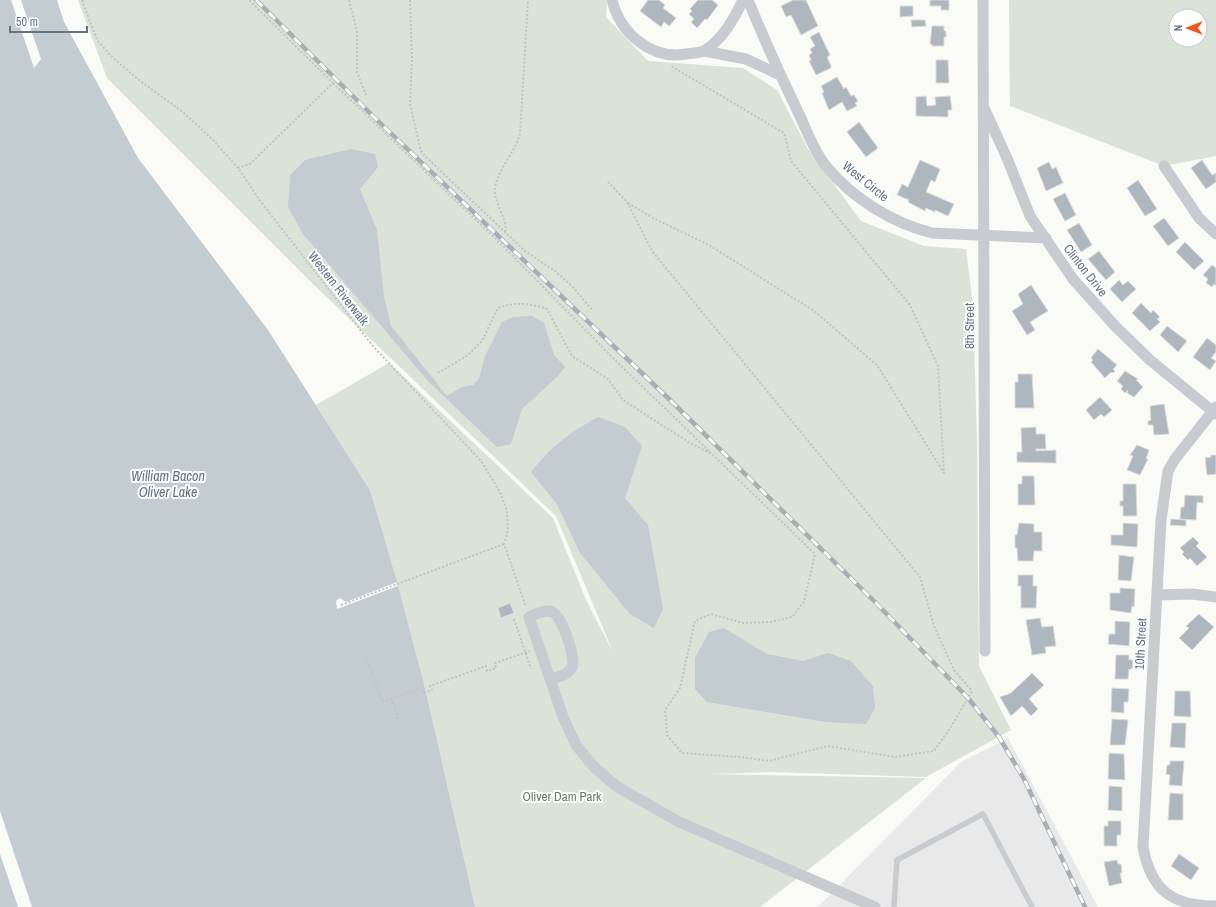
<svg xmlns="http://www.w3.org/2000/svg" width="1216" height="907" font-family="'Archivo Narrow',sans-serif">
  <style>
    .built { fill: #e8e9e8 }
    .green { fill: #dbe2d8; fill-rule: evenodd }
    .water { fill: #c2ccd1 }
    .building { fill: #adb7bd; stroke: #dcdcd9 }
    .lines { fill: none; stroke-linecap: round; stroke-linejoin: round }
    .path { stroke: #c1c4c6; stroke-width: 2; stroke-dasharray: 2 2; stroke-linecap: butt }
    .lane { stroke: #c8ccd0; stroke-width: 5.5 }
    .street { stroke: #c8ccd0; stroke-width: 11 }
    .rail-casing { stroke: #a7aeb5; stroke-width: 4.5 }
    .rail { stroke: #fff; stroke-width: 3; stroke-dasharray: 9; stroke-linecap: butt }
    .labels { text-anchor: middle; stroke-width: 4; stroke-linejoin: round; paint-order: stroke }
    .street-label { font-size: 13px; fill: #627585; stroke: #fff }
    .park-label { font-size: 13px; fill: #667b62; stroke: #fff }
    .water-label { font-size: 14px; font-style: italic; fill: #5e747e; stroke: #fff }
  </style>
  <rect width="100%" height="100%" fill="#fafaf7"/>
  <path class="built" d="M1008,738L1098,907H816L820,905L961,762Z"/>
  <path class="green" d="M78,0H607L606,17L648,61L743,68L777,90L808,149L861,221L924,246L966,249L973,305L977,442L979,666L1011,730L926,777L771,772L711,774L926,778L760,907H475L426,692L370,490L316,405L389,363L553,518L586,600L613,652L556,516L314,285L107,78Z
    M1009,0H1216V156L1164,166L1010,106ZM1176,16H1200V40H1176Z"/>
  <path class="water" d="M0,0H11L34,68L41,59L21,0H57L64,22L138,158L268,330L370,490L397,582L346,602L340,598L336,601L337,609L398,586L426,692L475,907H32L0,811Z
    M351,149L375,154L378,167L360,189L377,230L384,297L391,326L447,396L462,387L473,385L479,379L485,356L502,322L513,317L532,316L544,323L554,355L565,367L558,376L522,409L511,444L497,447L428,381L303,234L288,207L290,175L305,160Z
    M598,417L625,427L642,446L625,498L648,525L663,609L654,628L630,614L580,553L557,504L531,472C552,446 569,433 598,417Z
    M724,628L767,654L803,661L828,653L851,661L873,686L875,708L866,724L826,722L707,702L695,689V658L709,632Z
    M0,854L18,907H0Z"/>
  <path class="building" d="M648,0H659L665,5L663,8L676,18L669,26L664,22L661,27L640,11Z
    M698,0H712L718,5L707,20L705,19L697,28L691,22L694,19L689,14L692,11L690,9Z
    M793,0H806L818,26L801,35L791,15L786,17L781,6Z
    M930,0H949V10H941V6H930Z
    M900,6H913V16L900,17Z
    M911,20H925L926,26L912,27Z
    M932,26H944V31H946V37H944V46H932V44H930Z
    M819,32L830,55L827,57L831,66V68L816,75L809,61L811,60L809,55L812,53L810,49L815,46L810,37Z
    M936,60H948L949,83H936Z
    M837,77L844,89L846,87L851,96L854,95L858,101L855,103L857,106L847,111L842,102L829,110L822,93L824,92L821,86Z
    M926,96L927,106L936,105L935,97L950,96L952,110H948V117L916,116V97Z
    M859,122L878,148L866,157L847,132Z
    M920,160L940,169L935,182L931,180L926,192L954,204L948,216L935,210V212L926,208L925,211L908,202L909,200L897,195L902,184L908,187Z
    M1202,160L1212,175L1216,173V182L1206,189L1191,168Z
    M1049,162L1052,169L1056,167L1063,183L1046,191L1037,168Z
    M1138,180L1157,209L1145,216L1127,188Z
    M1065,193L1076,215L1065,221L1053,199Z
    M1164,218L1179,238L1168,246L1153,226Z
    M1079,223L1092,245L1081,252L1067,230Z
    M1185,242L1204,261L1194,270L1176,252Z
    M1099,251L1115,272L1106,280L1088,259Z
    M1212,265L1216,268V286L1214,284L1212,287L1206,283L1208,279L1203,275Z
    M1119,280L1123,285L1128,281L1136,289L1122,302L1110,289Z
    M1031,285L1048,311L1030,322L1035,330L1027,335L1012,311L1023,304L1018,294Z
    M1141,303L1151,313L1153,310L1160,317L1157,319L1160,322L1150,331L1132,313Z
    M1167,326L1187,341L1178,352L1160,335Z
    M1207,338L1216,345V352L1211,358L1216,361L1210,370L1193,357Z
    M1098,349L1117,365L1113,369L1115,371L1113,373L1111,372L1105,378L1091,362L1093,360L1091,358Z
    M1125,371L1138,379L1136,380L1143,387L1134,397L1127,393L1128,390L1125,393L1121,389L1123,386L1117,381Z
    M1018,374H1032L1034,408H1015V382H1018Z
    M1100,397L1112,410L1104,417L1101,414L1094,420L1086,410Z
    M1164,404L1169,434L1154,435L1153,425H1148V421L1151,420L1150,406Z
    M1036,427V434H1045L1046,449H1036V451L1056,450V463L1017,462V452H1022L1021,428Z
    M1137,445L1149,450L1146,459H1148L1140,475L1127,470L1133,456L1130,455Z
    M1211,455H1216V474L1207,475L1205,458L1211,457Z
    M1022,476H1034L1035,505H1018V484H1022Z
    M1123,484H1136L1137,516H1123V506H1120V501H1123Z
    M1185,495L1203,496V503L1197,502L1196,520L1180,519L1181,507H1184Z
    M1171,519L1186,520V526L1170,525Z
    M1019,523L1034,524V532H1042V551H1034L1033,561H1018L1017,548H1015V535H1017Z
    M1123,523L1138,524L1137,547L1111,545V535H1123Z
    M1193,537L1199,543L1196,546L1207,557L1197,566L1190,558L1188,560L1182,554L1184,552L1180,548Z
    M1119,555L1134,557L1131,581L1118,580Z
    M1018,575H1033V586H1037L1036,608H1021V586H1018Z
    M1120,588L1135,589L1134,607L1132,606L1131,613L1110,610V593H1120Z
    M510,603L514,613L501,618L498,608Z
    M1199,614L1214,627L1192,650L1179,638L1189,628L1186,626Z
    M1040,618L1042,627L1053,626L1056,646L1045,647L1046,653L1032,655L1026,620Z
    M1115,621L1130,622L1129,646L1108,644L1109,634H1115Z
    M1116,655H1129V660H1133L1132,669H1129L1128,679H1115Z
    M1032,673L1044,685L1029,699L1038,709L1031,716L1022,706L1011,716L1000,697L1011,693Z
    M1112,688L1129,689L1128,702H1124V713L1111,712Z
    M1175,691H1190L1191,717L1174,716Z
    M1112,719L1128,720L1125,745H1110Z
    M1172,723H1186L1185,748L1170,747Z
    M1109,753L1124,754L1125,780L1108,779Z
    M1170,761H1184L1182,786L1169,785L1170,775L1166,774L1167,765H1170Z
    M1109,786L1122,787V811L1108,810Z
    M1170,793L1183,794V820H1168Z
    M1108,821H1121V835H1117V846H1104V826H1108Z
    M1179,854L1199,868L1191,880L1171,866Z
    M1117,860L1118,864H1121L1122,873H1120L1122,883L1109,886L1104,862Z"/>
  <g class="lines">
    <path class="path" d="M82,0L97,40L111,56L135,77L184,113L213,140L238,168L261,202L372,345L481,461L500,492L507,511L508,530L504,544L526,607
      M349,0L357,31V72L366,95
      M410,0L412,58L410,104L421,151L425,156L525,251L555,271L572,286L593,311
      M333,83L498,241L615,360L711,453
      M238,168L250,164L333,83L249,0
      M628,203L655,219L709,245L814,311L877,365L944,473L938,366L910,305L791,161L784,133L671,66
      M505,232C509,220 493,203 495,188C498,168 515,153 520,134L528,0
      M438,373L468,355L482,341L498,308C514,302 531,303 547,309L572,356L608,379L623,400L690,443L712,454L815,554L804,602L792,617L771,622L743,623L711,614L695,621L680,688L665,710L667,735L682,753L741,757L769,761L828,746L895,757L934,751L951,727L972,691L954,670L934,626L920,577L652,251L627,202L607,181
      M341,605L504,544
      M514,619L531,669
      M365,653L382,702L422,688L423,693L432,690L430,686L486,666L487,671L496,668L495,663L530,651
      M391,698L399,722"/>
    <path class="lane" d="M894,907L897,860L983,814L1032,907"/>
    <path class="street" d="M612,0C620,33 651,60 686,54C692,53 700,53 704,51C723,39 734,19 743,0
      M748,0C764,39 781,77 799,114C807,131 814,151 826,166C852,198 892,223 932,233L1046,238
      M983,0L985,651
      M704,51L746,59L780,75
      M985,110L1007,158L1030,216L1073,279L1115,326L1150,360L1216,414
      M1164,166L1199,218L1216,234
      M1216,407L1175,459L1168,471L1161,520L1143,847C1151,891 1173,906 1216,906
      M1157,595L1192,594L1216,597
      M551,679C559,677 568,675 572,667C576,658 562,615 552,612C545,609 536,614 529,617L563,717L576,745L594,767L616,786L679,822L875,907"/>
    <defs>
      <path id="rail" d="M256,0L376,119L669,399L876,603L968,698L999,737L1024,779L1085,907"/>
    </defs>
    <use href="#rail" class="rail-casing"/>
    <use href="#rail" class="rail"/>
  </g>
  <g class="labels">
    <g class="street-label">
      <text transform="translate(866 181) rotate(39)" y="5">West Circle</text>
      <text transform="translate(1086 270) rotate(52)" y="5">Clinton Drive</text>
      <text transform="translate(339 288) rotate(52)" y="5">Western Riverwalk</text>
      <text transform="translate(969 326) rotate(-90)" y="5">8th Street</text>
      <text transform="translate(1140 644) rotate(-87)" y="5">10th Street</text>
    </g>
    <g class="park-label">
      <text x="562" y="801">Oliver Dam Park</text>
    </g>
    <g class="water-label">
      <text x="168" y="481">William Bacon<tspan x="168" dy="16">Oliver Lake</tspan></text>
    </g>
  </g>
  <g transform="translate(1188 28) rotate(270)"><circle r="19" fill="#ffffff" stroke="#c0c8ce"/>
  <path d="M0-3L7 15L0 10L-7 15Z" fill="#f25620"/>
  <text y="-6" font-size="11" font-weight="bold" text-anchor="middle" fill="#627585">N</text>
  </g>
  <path d="M10 26v6h77v-6" fill="none" stroke="#627585" stroke-width="2"/>
  <text x="16" y="26" font-size="12" fill="#627585" stroke="#ffffff" stroke-width="3" paint-order="stroke">50 m</text>
</svg>
